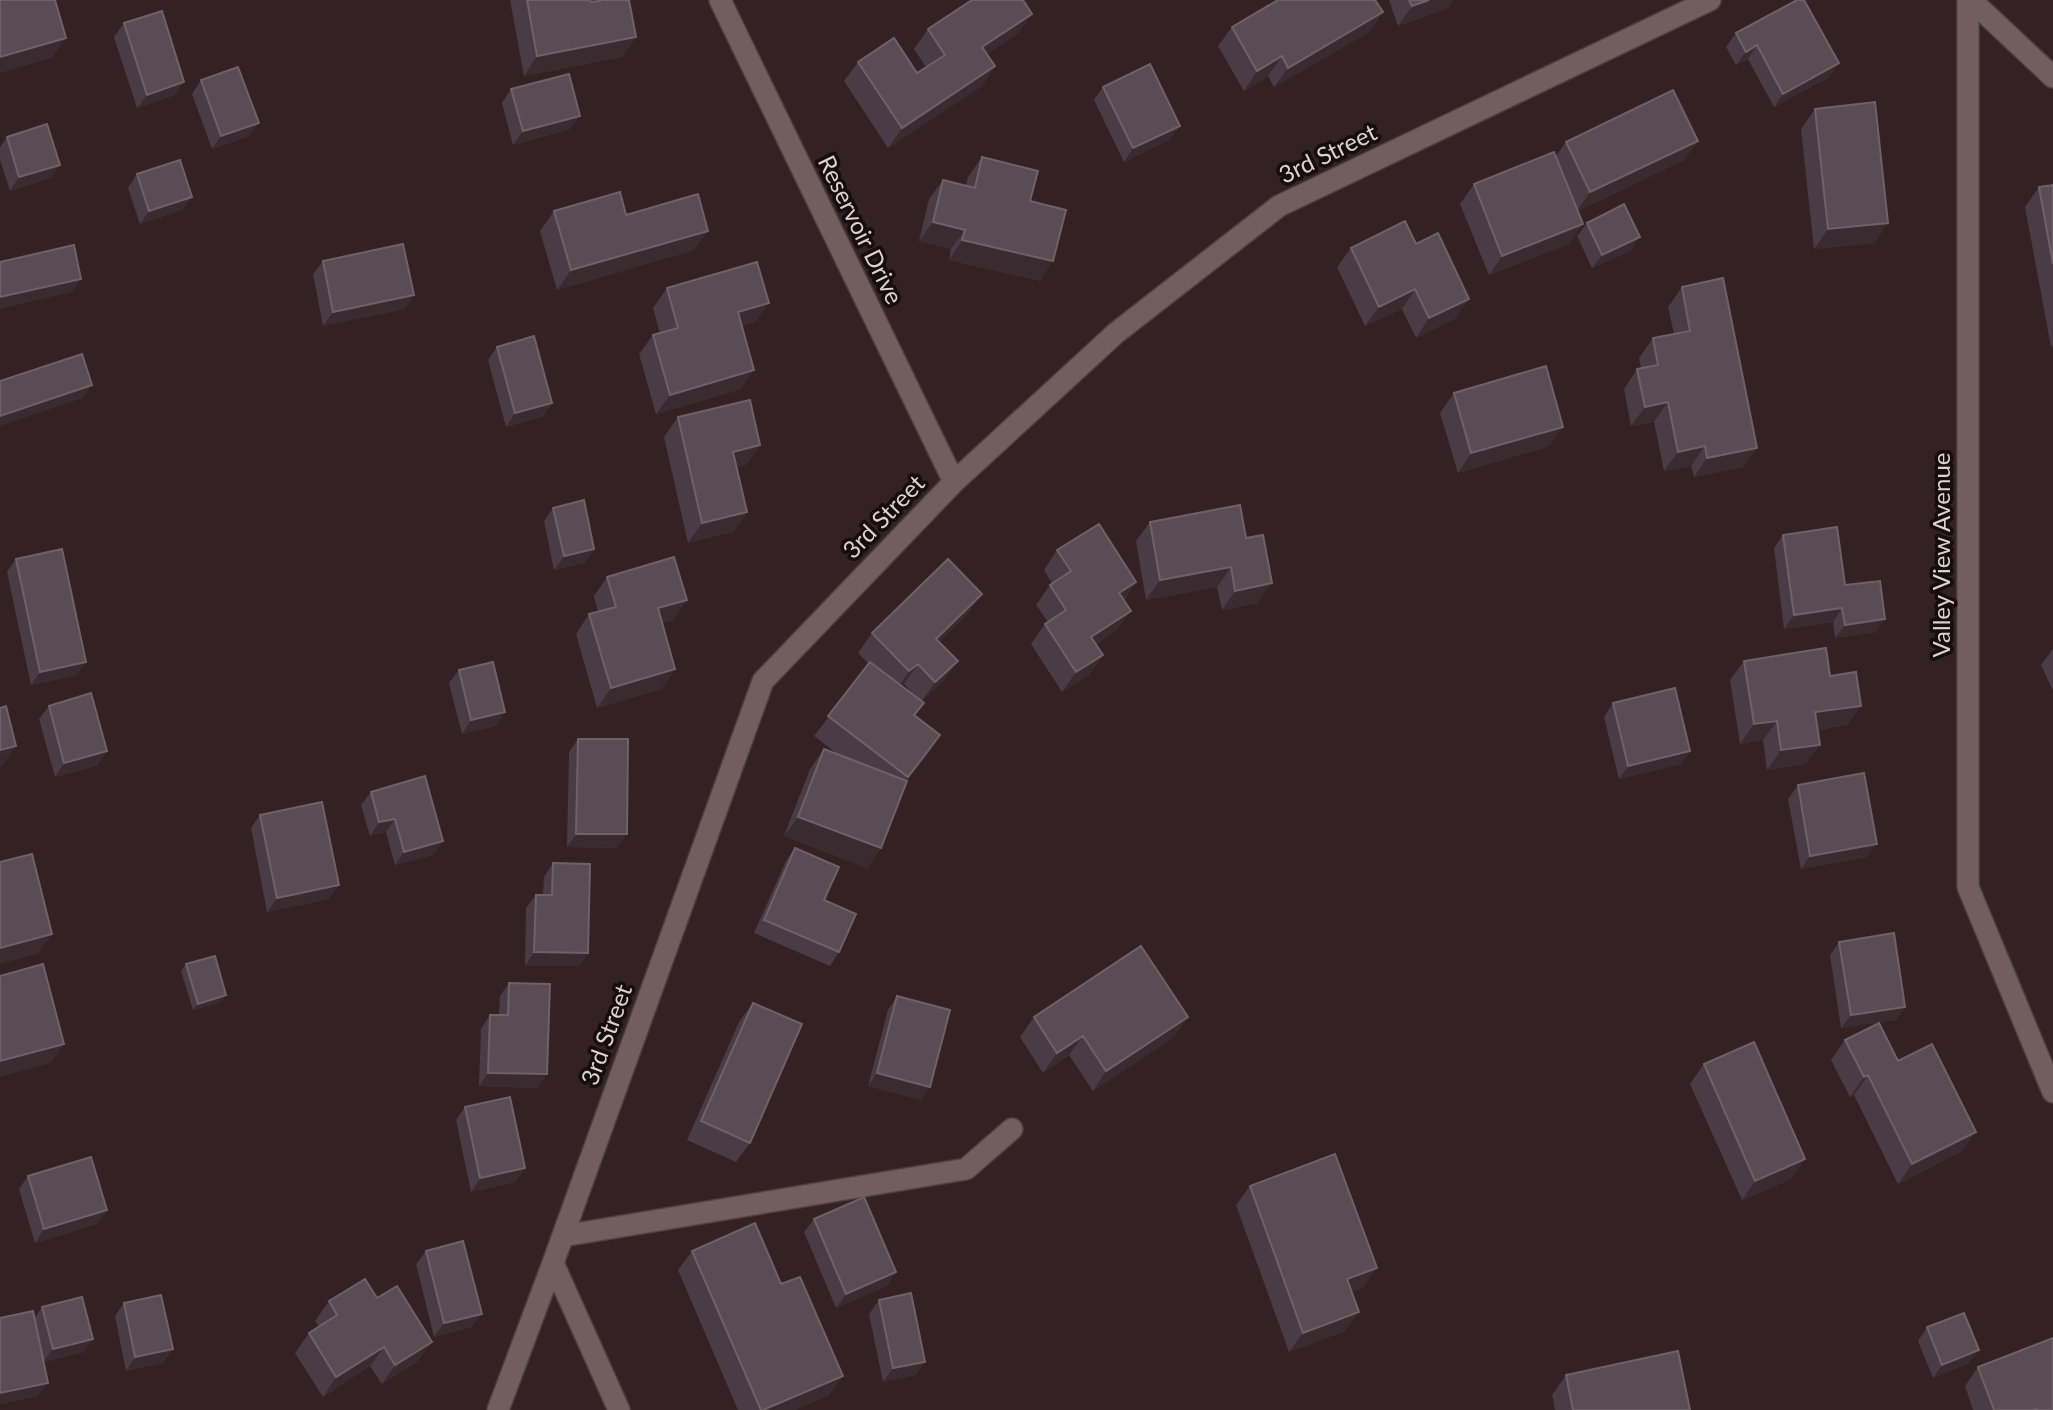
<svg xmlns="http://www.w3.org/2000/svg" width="2053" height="1410" font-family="Lato,sans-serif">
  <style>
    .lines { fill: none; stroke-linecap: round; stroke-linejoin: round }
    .minor-casing { stroke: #4d3e3f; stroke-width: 24 }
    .minor { stroke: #725d5f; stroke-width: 21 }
    .wall { fill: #4a3c46; fill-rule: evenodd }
    .shaded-wall { fill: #3a2b31 }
    .building { fill: #5a4c55; stroke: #6f6168; stroke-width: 2 }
    .labels { text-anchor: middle; stroke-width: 7; stroke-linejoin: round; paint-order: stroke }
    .street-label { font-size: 24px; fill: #ded1d2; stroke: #150d0e }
  </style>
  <rect width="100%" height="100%" fill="#332123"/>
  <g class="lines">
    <defs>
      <path id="minor" d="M720,0L954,482
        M1968,0V887L2053,1092
        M1971,0L2053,77
        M563,1236L966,1169L1012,1129
        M553,1263L619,1410
        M498,1410L553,1263L763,681L954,482L1116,333L1279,206L1710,0"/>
    </defs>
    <use href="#minor" class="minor-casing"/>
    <use href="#minor" class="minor"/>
  </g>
  <path class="wall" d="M510,0H590L591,2L636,37L622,57L524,76Z
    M1389,0H1453L1448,8L1398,26Z
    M1383,12L1369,32L1274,87L1268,76L1244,91L1218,46L1232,27Z
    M1032,14L1018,33L987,54L995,66L982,86L888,148L844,81L858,62L917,73L926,67L914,49L928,29Z
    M124,23L175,95L137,108L114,37Z
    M1736,33L1829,77L1774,107L1748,59L1736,65L1726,47Z
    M201,80L249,136L212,149L192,94Z
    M1103,87L1170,139L1124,162L1094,100Z
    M511,89L570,129L513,145L502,103Z
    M1815,109L1888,223L1874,243L1814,249L1801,129Z
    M7,137L51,178L10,191L0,160V147Z
    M1698,141L1684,160L1578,211L1583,224L1569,244L1489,275L1460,204L1474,184L1556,156L1566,142Z
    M982,157L1030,201L1040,281L949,260L951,249L919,241L929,199L943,180L966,186L968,177Z
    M137,174L192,197L182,210L140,224L128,188Z
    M2053,185V346L2051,347L2025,207L2039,187Z
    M554,211L626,215L694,250L557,290L540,231Z
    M1405,221L1456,318L1416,338L1402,309L1365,326L1337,267L1351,248Z
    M1587,223L1640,237L1630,251L1592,268L1577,236Z
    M323,261L414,295L404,309L323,326L313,274Z
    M1682,287L1744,467L1694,477L1691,466L1664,471L1654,422L1631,426L1624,389L1637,369L1641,368L1639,358L1653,338L1674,334L1668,307Z
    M667,288L769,303L755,322L742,326L741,389L656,414L639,354L653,335L660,333L653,308Z
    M497,347L552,403L543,416L506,427L488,360Z
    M1454,393L1550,446L1458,473L1440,413Z
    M678,417L760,445L746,465L736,467L747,512L733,532L688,543L664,437Z
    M1240,505L1258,603L1222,610L1217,587L1146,600L1136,541L1150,522Z
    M553,508L594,549L585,563L554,570L544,521Z
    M1783,535L1845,585L1876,632L1835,638L1833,622L1784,629L1774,548Z
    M1057,550L1136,582L1124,600L1117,630L1096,644L1103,655L1089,675L1062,692L1031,644L1045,624L1048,622L1036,605L1050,585L1052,583L1044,570Z
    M16,559L86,662L76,675L31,685L7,572Z
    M607,577L687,600L673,620L662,623L675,669L661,689L597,708L576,634L589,614L598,612L594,596Z
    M982,594L968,613L939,642L958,661L944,680L922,701L915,716L927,755L906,781L881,848L867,868L784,836L810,769L824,749L840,756L814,736L869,664L858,653L872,633ZM904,684L918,699L901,686Z
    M2053,649V691L2041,665Z
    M1744,661L1830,676L1861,706L1847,725L1818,730L1806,764L1767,770L1763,740L1740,744L1730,680Z
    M459,670L496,726L462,734L449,683Z
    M1613,703L1690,751L1681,764L1619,779L1604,717Z
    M49,706L98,765L55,777L39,719Z
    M578,739L617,848L567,847L569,752Z
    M1798,785L1867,857L1801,869L1788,799Z
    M371,792L433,855L395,865L386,832L370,836L361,805Z
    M260,815L329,899L267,912L251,828Z
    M795,848L824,900L839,952L830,966L754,933L786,861Z
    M553,863L588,953L579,966H525L526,908L536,895H543L544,877Z
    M1839,942L1905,1007L1896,1020L1841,1028L1830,955Z
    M186,964L221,1002L193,1010L181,971Z
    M509,983L538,1088L479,1086L481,1029L490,1015H499L500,996Z
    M897,996L921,1100L868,1086L888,1010Z
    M753,1003L750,1143L736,1162L687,1140L739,1022Z
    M1034,1017H1188L1174,1037L1093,1091L1069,1055L1043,1073L1020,1037Z
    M1845,1040L1898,1061L1962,1151L1898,1184L1854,1095L1850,1097L1831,1060Z
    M1704,1064L1805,1159L1791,1179L1742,1200L1690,1084Z
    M465,1107L516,1182L471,1192L456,1120Z
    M28,1176L107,1210L97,1224L35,1243L19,1189Z
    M1250,1186L1363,1288L1352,1292L1345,1331L1289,1352L1236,1205Z
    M814,1219L896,1272L887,1286L836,1308L804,1232Z
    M426,1251L472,1327L434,1337L416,1264Z
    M692,1251L781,1284L843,1376L829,1395L795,1410H738L678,1270Z
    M879,1300L916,1375L883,1382L869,1314Z
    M329,1301L418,1361L382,1384L370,1366L323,1397L295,1353L309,1333L319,1327L315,1321Z
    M124,1303L163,1363L126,1371L115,1316Z
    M42,1307L93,1339L83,1352L43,1362L38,1396L0,1404V1318L34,1319Z
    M1927,1327L1969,1363L1933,1378L1918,1341Z
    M1978,1367L2053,1410H1973L1965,1386Z
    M1566,1375L1690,1410H1555L1552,1395Z"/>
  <path class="shaded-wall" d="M1429,0H1453L1448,8L1398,26L1412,6Z
    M1383,12L1369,32L1274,87L1288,68Z
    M1032,14L1018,33L969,67L982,47Z
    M636,37L622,57L524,76L537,56Z
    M66,38L52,58L0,73V57Z
    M1757,45L1748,59L1736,65L1746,52Z
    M1282,56L1268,76L1244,91L1257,71Z
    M1839,63L1829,77L1774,107L1783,94Z
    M995,66L982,86L888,148L902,128Z
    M184,82L175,95L137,108L147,95Z
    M580,116L570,129L513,145L523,131Z
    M259,123L249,136L212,149L221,136Z
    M1180,126L1170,139L1124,162L1133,148Z
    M1698,141L1684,160L1576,212L1590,192Z
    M60,165L51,178L10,191L19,177Z
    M192,197L182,210L140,224L149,211Z
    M933,222L965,230L951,249L919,241Z
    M1888,223L1874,243L1814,249L1828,229Z
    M1583,224L1569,244L1489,275L1502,256Z
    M708,231L694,250L557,290L571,270Z
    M1640,237L1630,251L1592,268L1602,255Z
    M962,240L1053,261L1040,281L949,260Z
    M81,279L72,292L0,309V297Z
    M1415,289L1402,309L1365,326L1379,307Z
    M414,295L404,309L323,326L333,312Z
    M1469,299L1456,318L1416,338L1429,318Z
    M769,303L755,322L724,331L738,312Z
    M754,370L741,389L656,414L670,395Z
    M92,385L83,398L0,426V416Z
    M1668,402L1654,422L1631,426L1645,407Z
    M552,403L543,416L506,427L515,413Z
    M1563,427L1550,446L1458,473L1471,453Z
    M760,445L746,465L719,471L733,452Z
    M1705,446L1691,466L1664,471L1678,452Z
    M1757,448L1744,467L1694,477L1707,458Z
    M747,512L733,532L688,543L702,523Z
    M594,549L585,563L554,570L564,556Z
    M1231,567L1217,587L1146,600L1160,580Z
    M1136,582L1122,602L1119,593Z
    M1272,583L1258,603L1222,610L1235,591Z
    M982,594L968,613L922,659L936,639Z
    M687,600L673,620L644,628L658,608Z
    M1842,608L1833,622L1784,629L1794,615Z
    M1131,611L1117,630L1077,656L1091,637Z
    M1885,619L1876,632L1835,638L1845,625Z
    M1103,655L1089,675L1062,692L1076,672Z
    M958,661L944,680L921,702L935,682Z
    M86,662L76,675L31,685L40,672Z
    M918,664L904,684L896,691L909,671Z
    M675,669L661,689L597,708L611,688Z
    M1861,706L1847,725L1801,732L1815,712Z
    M505,712L496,726L462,734L471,720Z
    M1777,721L1763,740L1740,744L1754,724Z
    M940,735L927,755L894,797L908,777Z
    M1820,745L1806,764L1767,770L1781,750Z
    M16,746L2,766H0V750Z
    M107,751L98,765L55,777L64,763Z
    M1690,751L1681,764L1619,779L1628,766Z
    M798,817L881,848L867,868L784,836Z
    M395,819L386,832L370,836L379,822Z
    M576,834H627L617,848L567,847Z
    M443,841L433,855L395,865L404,852Z
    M1877,844L1867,857L1801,869L1810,856Z
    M339,885L329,899L267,912L277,898Z
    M52,934L38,954L0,964V948Z
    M534,952L588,953L579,966H525Z
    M226,995L221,1002L193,1010L198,1004Z
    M1905,1007L1896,1020L1841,1028L1851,1015Z
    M1188,1017L1174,1037L1093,1091L1106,1071Z
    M1083,1036L1069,1055L1043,1073L1057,1053Z
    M64,1044L51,1063L0,1077V1061Z
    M488,1073L547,1074L538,1088L479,1086Z
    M877,1073L930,1087L921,1100L868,1086Z
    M1868,1075L1854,1095L1850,1097L1864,1077Z
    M1976,1132L1962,1151L1898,1184L1912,1164Z
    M1805,1159L1791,1179L1742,1200L1755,1181Z
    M525,1168L516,1182L471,1192L480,1178Z
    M107,1210L97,1224L35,1243L44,1229Z
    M1377,1268L1363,1288L1333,1299L1347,1279Z
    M896,1272L887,1286L836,1308L846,1294Z
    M1359,1312L1345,1331L1289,1352L1303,1333Z
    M482,1314L472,1327L434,1337L444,1323Z
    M93,1339L83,1352L43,1362L53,1349Z
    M432,1342L418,1361L382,1384L395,1365Z
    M384,1347L370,1366L323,1397L336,1377Z
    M173,1349L163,1363L126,1371L135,1357Z
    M1979,1350L1969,1363L1933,1378L1942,1365Z
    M925,1362L916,1375L883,1382L893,1368Z
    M843,1376L829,1395L795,1410H763Z
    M48,1383L38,1396L0,1404V1393Z"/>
  <path class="building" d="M0,0H55L66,38L0,57Z
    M527,0H590L591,2L604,0H629L636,37L537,56Z
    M972,0H1023L1032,14L982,47L995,66L902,128L858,62L894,38L917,73L945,55L928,29Z
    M1278,0H1375L1383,12L1288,68L1282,56L1257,71L1232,27Z
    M1409,0H1429L1412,6Z
    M1797,0H1804L1839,63L1783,94L1757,45L1746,52L1736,33Z
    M162,11L184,82L147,95L124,23Z
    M1150,64L1180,126L1133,148L1103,87Z
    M238,67L259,123L221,136L201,80Z
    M569,74L580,116L523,131L511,89Z
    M1673,90L1698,141L1590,192L1566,142Z
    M1875,102L1888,223L1828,229L1815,109Z
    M47,124L60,165L19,177L7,137Z
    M1554,152L1583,224L1502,256L1474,184Z
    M982,157L1038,171L1030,201L1066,210L1053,261L962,240L965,230L933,222L943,180L975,188Z
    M180,160L192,197L149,211L137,174Z
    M2053,185V264L2039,187Z
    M620,192L626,215L698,194L708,231L571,270L554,211Z
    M1624,204L1640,237L1602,255L1587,223Z
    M1405,221L1416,244L1438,233L1469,299L1429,318L1415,289L1379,307L1351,248Z
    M403,244L414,295L333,312L323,261Z
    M74,245L81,279L0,297V262Z
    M757,262L769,303L738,312L754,370L670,395L653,335L678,328L667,288Z
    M1723,278L1757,448L1707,458L1705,446L1678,452L1668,402L1645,407L1637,369L1658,365L1653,338L1690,331L1682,287Z
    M534,336L552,403L515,413L497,347Z
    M82,354L92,385L0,416V381Z
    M1546,366L1563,427L1471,453L1454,393Z
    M750,400L760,445L733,452L747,512L702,523L678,417Z
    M584,500L594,549L564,556L553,508Z
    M1240,505L1246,538L1263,535L1272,583L1235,591L1231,567L1160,580L1150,522Z
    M1099,524L1136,582L1119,593L1131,611L1091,637L1103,655L1076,672L1045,624L1066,610L1050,585L1071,571L1057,550Z
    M1837,527L1845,585L1880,581L1885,619L1845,625L1842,608L1794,615L1783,535Z
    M62,549L86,662L40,672L16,559Z
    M674,557L687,600L658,608L675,669L611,688L589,614L616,607L607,577Z
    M948,559L982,594L936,639L958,661L935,682L918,664L909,671L872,633Z
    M1826,648L1830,676L1856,672L1861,706L1815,712L1820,745L1781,750L1777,721L1754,724L1744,661Z
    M493,662L505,712L471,720L459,670Z
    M870,662L924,703L914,715L940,735L908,777L828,716Z
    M1675,688L1690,751L1628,766L1613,703Z
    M91,693L107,751L64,763L49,706Z
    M6,706L16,746L0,750V708Z
    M578,739H628L627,834H576Z
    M824,749L907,781L881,848L798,817Z
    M1864,773L1877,844L1810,856L1798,785Z
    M425,776L443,841L404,852L395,819L379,822L371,792Z
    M322,802L339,885L277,898L260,815Z
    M795,848L839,867L824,900L856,914L839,952L764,920Z
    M32,854L52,934L0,948V862Z
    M553,863L590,864L588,953L534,952L536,895H552Z
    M1894,933L1905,1007L1851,1015L1839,942Z
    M1141,946L1188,1017L1106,1071L1083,1036L1057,1053L1034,1017Z
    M215,956L226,995L198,1004L186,964Z
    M43,964L64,1044L0,1061V976Z
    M509,983L550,984L547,1074L488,1073L490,1015H508Z
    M897,996L950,1010L930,1087L877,1073Z
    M753,1003L802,1024L750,1143L701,1121Z
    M1879,1023L1898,1061L1932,1044L1976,1132L1912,1164L1868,1075L1864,1077L1845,1040Z
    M1754,1042L1805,1159L1755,1181L1704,1064Z
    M510,1097L525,1168L480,1178L465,1107Z
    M1335,1154L1377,1268L1347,1279L1359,1312L1303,1333L1250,1186Z
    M91,1157L107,1210L44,1229L28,1176Z
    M864,1197L896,1272L846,1294L814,1219Z
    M755,1223L781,1284L800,1277L843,1376L763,1410H761L692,1251Z
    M463,1241L482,1314L444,1323L426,1251Z
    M365,1279L377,1298L397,1286L432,1342L395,1365L384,1347L336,1377L309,1333L337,1315L329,1301Z
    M911,1293L925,1362L893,1368L879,1300Z
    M161,1295L173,1349L135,1357L124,1303Z
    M82,1297L93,1339L53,1349L42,1307Z
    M33,1311L48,1383L0,1393V1318Z
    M1964,1313L1979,1350L1942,1365L1927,1327Z
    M2053,1338V1410H2037L2036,1409L2033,1410H1994L1978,1367Z
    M1678,1351L1690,1410H1573L1566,1375Z"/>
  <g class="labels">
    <g class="street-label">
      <text transform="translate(1328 154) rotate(-26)" y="8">3rd Street</text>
      <text transform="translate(860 230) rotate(64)" y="8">Reservoir Drive</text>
      <text transform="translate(884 517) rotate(-46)" y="8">3rd Street</text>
      <text transform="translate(1942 555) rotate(-90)" y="8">Valley View Avenue</text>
      <text transform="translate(607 1035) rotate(-70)" y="8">3rd Street</text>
    </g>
  </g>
</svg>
